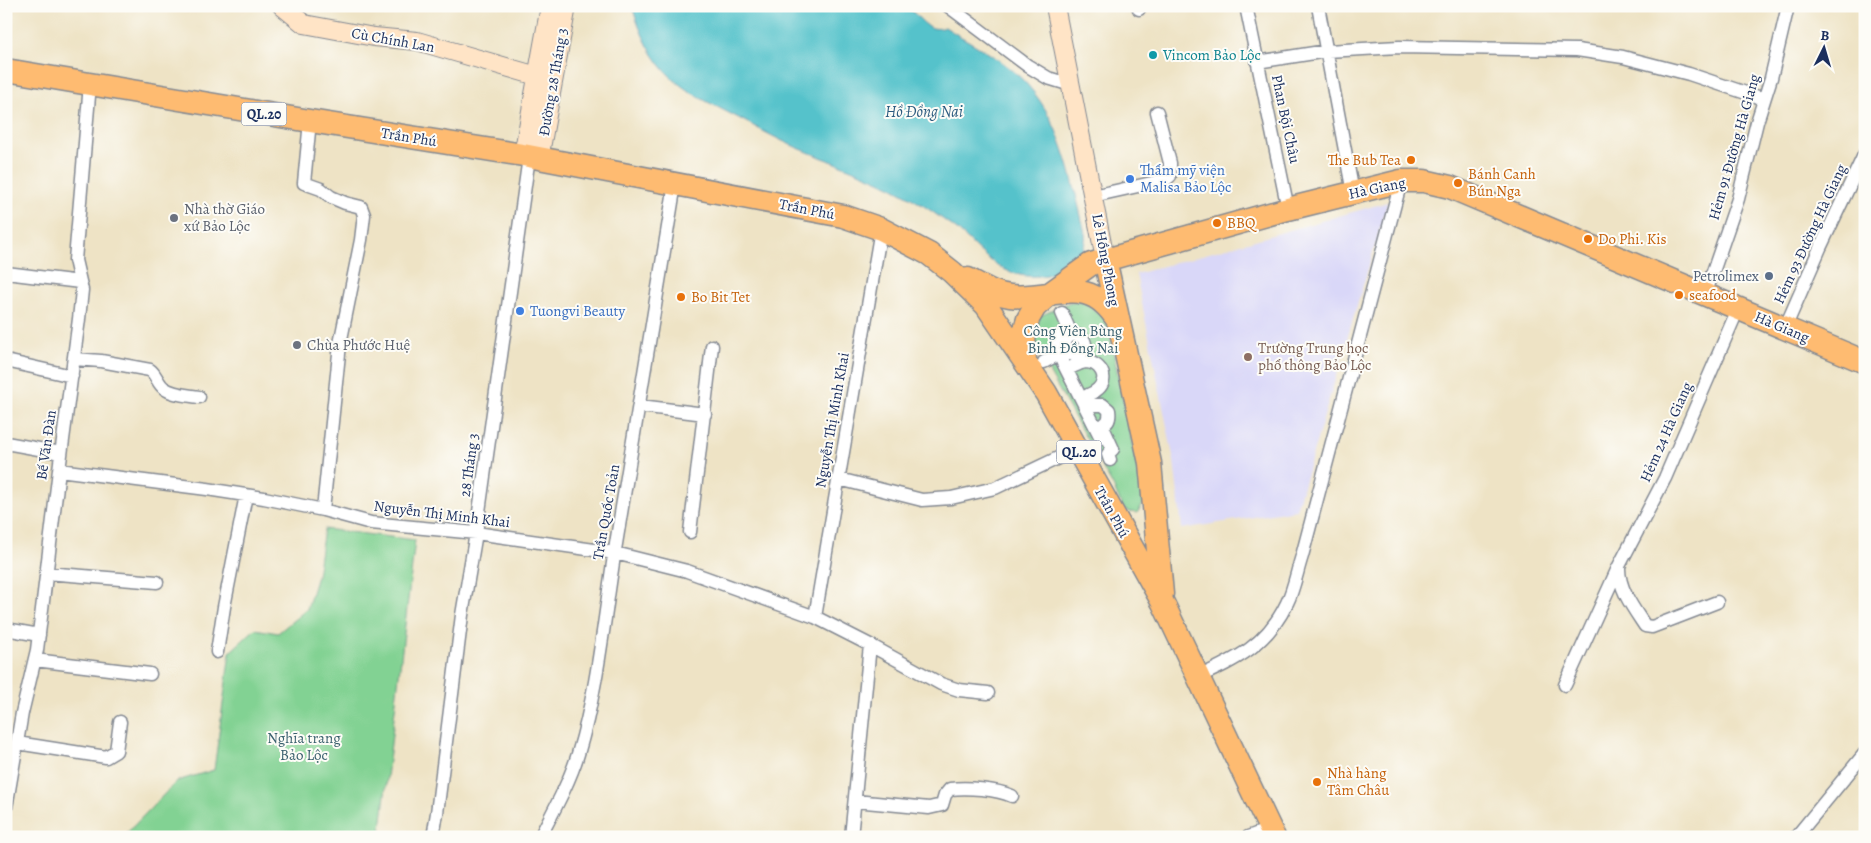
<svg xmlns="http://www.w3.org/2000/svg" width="1871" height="843" font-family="Alegreya,serif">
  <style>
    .built { fill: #d9d7f8 }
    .green { fill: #82d293; stroke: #4e8078 }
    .water { fill: #54c2cb; stroke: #387894 }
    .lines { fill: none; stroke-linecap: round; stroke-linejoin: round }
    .street-casing { stroke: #848992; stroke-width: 15 }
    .secondary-casing { stroke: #848992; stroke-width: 20 }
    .highway-casing { stroke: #848992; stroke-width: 25 }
    .street { stroke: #fff; stroke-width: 12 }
    .secondary { stroke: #ffe4c6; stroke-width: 18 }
    .highway { stroke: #febb71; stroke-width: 22 }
    .culture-dot { fill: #0f9aa8; stroke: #fdfcf7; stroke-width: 2 }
    .food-dot { fill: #e8710a; stroke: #fdfcf7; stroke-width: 2 }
    .shop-dot { fill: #3f7fe0; stroke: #fdfcf7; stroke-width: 2 }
    .worship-dot { fill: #6b7280; stroke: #fdfcf7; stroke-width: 2 }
    .service-dot { fill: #5c6f8a; stroke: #fdfcf7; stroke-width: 2 }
    .education-dot { fill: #8d6e63; stroke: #fdfcf7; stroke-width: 2 }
    .labels { text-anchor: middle; stroke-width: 4; stroke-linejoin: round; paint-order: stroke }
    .shield { fill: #fdfcf7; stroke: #5f6c8c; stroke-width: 1 }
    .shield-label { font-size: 14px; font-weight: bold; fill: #1b2f5e }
    .street-label { font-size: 15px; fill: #1b2f5e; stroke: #fdfcf7 }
    .culture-label { font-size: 15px; fill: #0d838f; stroke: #fdfcf7; text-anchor: start }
    .food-label { font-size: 15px; fill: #c56008; stroke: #fdfcf7; text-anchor: start }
    .shop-label { font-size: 15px; fill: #366cbe; stroke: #fdfcf7; text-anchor: start }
    .worship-label { font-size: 15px; fill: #5b616d; stroke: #fdfcf7; text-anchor: start }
    .service-label { font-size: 15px; fill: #4e5e75; stroke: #fdfcf7; text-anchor: end }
    .park-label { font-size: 15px; fill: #3a606e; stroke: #fdfcf7 }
    .education-label { font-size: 15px; fill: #785e54; stroke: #fdfcf7; text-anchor: start }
    .water-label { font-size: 16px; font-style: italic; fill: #2c5b7f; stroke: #fdfcf7 }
  </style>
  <rect width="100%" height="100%" fill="#fdfcf7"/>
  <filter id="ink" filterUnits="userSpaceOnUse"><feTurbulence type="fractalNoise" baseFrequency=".02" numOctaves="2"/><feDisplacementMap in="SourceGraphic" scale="10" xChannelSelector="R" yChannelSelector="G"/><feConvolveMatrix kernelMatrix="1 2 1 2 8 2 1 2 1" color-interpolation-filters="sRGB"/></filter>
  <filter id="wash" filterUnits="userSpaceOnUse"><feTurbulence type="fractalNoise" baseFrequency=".0096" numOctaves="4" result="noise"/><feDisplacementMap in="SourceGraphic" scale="20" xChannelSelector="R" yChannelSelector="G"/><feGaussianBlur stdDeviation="1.12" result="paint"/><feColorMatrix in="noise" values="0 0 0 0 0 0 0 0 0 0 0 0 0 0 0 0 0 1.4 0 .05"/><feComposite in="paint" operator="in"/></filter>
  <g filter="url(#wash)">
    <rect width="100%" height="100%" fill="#eee3c5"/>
    <path class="built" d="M1388,202L1296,510L1182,529L1174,461L1136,274Z"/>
    <path class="green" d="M1082,301L1105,318L1108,326L1142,493L1143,504L1137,513L1130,512L1123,508L1113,486L1043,361L1034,338L1040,316L1070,302Z
      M324,529L415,540L380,837H123L177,781L214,770L230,652L255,629L278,633L307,609L317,576Z"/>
    <path class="water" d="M632,6H905C921,15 925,34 945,27C970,43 998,56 1019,76C1063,118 1071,177 1085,233C1089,266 1048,281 1020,275C993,269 976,246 956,229C940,217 924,205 906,195C872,175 834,163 798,148C774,138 751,124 727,112C708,102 688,93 672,78C652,59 640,33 632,6Z"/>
  </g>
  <g filter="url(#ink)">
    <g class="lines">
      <defs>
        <path id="street" d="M948,6L1028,66L1048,78L1071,85
          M1138,6L1139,9
          M1246,6L1288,209
          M1318,6L1353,193
          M1257,62L1327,51L1399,47L1577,50L1623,57L1689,74L1764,99
          M310,121L304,183L321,189L331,197L345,203L361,207L364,215L361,240L340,344L323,510
          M1093,196L1165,180L1170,176V163L1157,112
          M6,273L80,282
          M1705,295L1738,199L1757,122L1771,78L1788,6
          M1062,313L1069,329C1060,333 1056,340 1056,349L1101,438
          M1785,328L1820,248L1865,153
          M1065 345a10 10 0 1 1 20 0a10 10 0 1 1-20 0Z
          M74,359L101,361L150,370C156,374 158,384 164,388C173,395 189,395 199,397
          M6,361L72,376
          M1044,362L1059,354
          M1067,369C1073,367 1079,363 1085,362C1100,362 1110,378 1098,389C1095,392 1091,394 1088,395L1086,402L1088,405H1103L1109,410C1110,417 1109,423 1102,425L1113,449L1108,454L1110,460
          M640,406L705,414
          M6,443L61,453
          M59,470L207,489L264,498L323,510L371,523L476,533L615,553L687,571L815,617L870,645L941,684L959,690L988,693
          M839,479L922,500L951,498L995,488L1077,449
          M690,532L712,346
          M46,573L157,582
          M1717,602L1652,627L1645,626C1633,608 1618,588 1619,566L1665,478L1738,309
          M815,617L881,229
          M6,629L39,635
          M217,652L224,607L246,495
          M35,660L150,674
          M1198,677C1237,659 1267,645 1287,603C1294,589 1297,571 1302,556L1401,181
          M1565,685L1618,568
          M17,743L106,757L116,751L120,722
          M855,801L929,808L942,805L945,795L950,789C967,787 996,789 1012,796
          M6,808L22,713L37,650L59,470L79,319L82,290L75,260L90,84
          M433,837L437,813L462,615L476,533L529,157
          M540,837C554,810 569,783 578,754C598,688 604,618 615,550C636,428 656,306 675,184
          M851,837L870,645
          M1248,837L1270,829
          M1796,837L1865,753"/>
        <path id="secondary" d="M282,6L304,24L374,37L417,41L537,76
          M1055,6L1105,259
          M523,155L550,6
          M539,159L567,6"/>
        <path id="highway" d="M6,70L310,121L523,155L843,216L881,229L929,254L952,272L986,305L1025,362L1046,393L1163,603L1274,837
          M1105,259L1150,463L1162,594
          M968,279C982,286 994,294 1010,296C1054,301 1087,271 1118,321
          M1025,362L1024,333L1028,319L1035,307L1052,292L1091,264L1288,209L1401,181H1424L1450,187L1865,362"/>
      </defs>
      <use href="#street" class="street-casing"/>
      <use href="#secondary" class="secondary-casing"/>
      <use href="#highway" class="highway-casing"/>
      <use href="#street" class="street"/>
      <use href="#secondary" class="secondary"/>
      <use href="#highway" class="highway"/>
    </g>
  </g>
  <circle class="culture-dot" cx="1153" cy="55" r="5"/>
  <g class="food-dot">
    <circle cx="1411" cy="160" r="5"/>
    <circle cx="1458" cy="183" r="5"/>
    <circle cx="1217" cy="223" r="5"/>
    <circle cx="1588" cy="239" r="5"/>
    <circle cx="1679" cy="295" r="5"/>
    <circle cx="681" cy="297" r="5"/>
    <circle cx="1317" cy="782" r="5"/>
  </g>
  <g class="shop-dot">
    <circle cx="1130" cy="179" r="5"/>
    <circle cx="520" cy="311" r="5"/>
  </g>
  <g class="worship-dot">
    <circle cx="174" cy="218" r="5"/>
    <circle cx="297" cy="345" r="5"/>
  </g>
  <circle class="service-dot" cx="1769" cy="276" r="5"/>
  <circle class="education-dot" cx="1248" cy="357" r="5"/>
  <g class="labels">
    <g class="shield">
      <rect x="241.5" y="102.5" width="45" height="23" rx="4"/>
      <rect x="1056.5" y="440.5" width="45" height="23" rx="4"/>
    </g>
    <g class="shield-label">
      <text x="264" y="119">QL.20</text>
      <text x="1079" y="457">QL.20</text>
    </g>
    <g class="street-label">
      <text transform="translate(393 40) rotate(10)" y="5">Cù Chính Lan</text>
      <text transform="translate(553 82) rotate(-80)" y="5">Đường 28 Tháng 3</text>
      <text transform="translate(1286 119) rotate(78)" y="5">Phan Bội Châu</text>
      <text transform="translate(409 137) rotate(9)" y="5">Trần Phú</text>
      <text transform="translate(1734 147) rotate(-74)" y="5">Hẻm 91 Đường Hà Giang</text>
      <text transform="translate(1377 188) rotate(-12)" y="5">Hà Giang</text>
      <text transform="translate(807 209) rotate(11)" y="5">Trần Phú</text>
      <text transform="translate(1810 234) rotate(-65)" y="5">Hẻm 93 Đường Hà Giang</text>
      <text transform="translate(1106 260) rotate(79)" y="5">Lê Hồng Phong</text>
      <text transform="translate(1782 327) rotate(23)" y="5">Hà Giang</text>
      <text transform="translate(832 420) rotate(-80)" y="5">Nguyễn Thị Minh Khai</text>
      <text transform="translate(1666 432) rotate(-66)" y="5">Hẻm 24 Hà Giang</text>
      <text transform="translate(46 445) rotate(-82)" y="5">Bế Văn Đàn</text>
      <text transform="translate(469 465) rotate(-82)" y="5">28 Tháng 3</text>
      <text transform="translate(606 512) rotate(-80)" y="5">Trần Quốc Toản</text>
      <text transform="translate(1112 512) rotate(61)" y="5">Trần Phú</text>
      <text transform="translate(442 514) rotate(7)" y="5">Nguyễn Thị Minh Khai</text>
    </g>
    <g class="culture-label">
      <text x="1163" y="60">Vincom Bảo Lộc</text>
    </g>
    <g class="food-label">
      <text x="1401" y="165" text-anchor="end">The Bub Tea</text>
      <text x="1468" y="179">Bánh Canh<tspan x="1468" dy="17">Bún Nga</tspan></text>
      <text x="1227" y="228">BBQ</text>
      <text x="1598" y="244">Do Phi. Kis</text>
      <text x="1689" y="300">seafood</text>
      <text x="691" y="302">Bo Bit Tet</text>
      <text x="1327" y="778">Nhà hàng<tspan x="1327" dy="17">Tâm Châu</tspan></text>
    </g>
    <g class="shop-label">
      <text x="1140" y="175">Thẩm mỹ viện<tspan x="1140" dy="17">Malisa Bảo Lộc</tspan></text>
      <text x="530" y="316">Tuongvi Beauty</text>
    </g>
    <g class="worship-label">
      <text x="184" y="214">Nhà thờ Giáo<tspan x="184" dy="17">xứ Bảo Lộc</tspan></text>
      <text x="307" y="350">Chùa Phước Huệ</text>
    </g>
    <g class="service-label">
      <text x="1759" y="281">Petrolimex</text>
    </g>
    <g class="park-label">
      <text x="1073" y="336">Công Viên Bùng<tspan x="1073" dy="17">Binh Đồng Nai</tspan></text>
      <text x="304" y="743">Nghĩa trang<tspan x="304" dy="17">Bảo Lộc</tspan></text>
    </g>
    <g class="education-label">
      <text x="1258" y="353">Trường Trung học<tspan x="1258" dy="17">phổ thông Bảo Lộc</tspan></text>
    </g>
    <g class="water-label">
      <text x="924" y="117">Hồ Đồng Nai</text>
    </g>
  </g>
  <rect width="1871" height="843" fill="none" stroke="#fdfcf7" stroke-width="25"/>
  <g transform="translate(1824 48) rotate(5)" stroke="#fdfcf7" stroke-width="4" paint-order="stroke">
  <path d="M0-4L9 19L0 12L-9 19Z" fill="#1b2f5e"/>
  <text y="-8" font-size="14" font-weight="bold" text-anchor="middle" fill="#1b2f5e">B</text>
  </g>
</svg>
